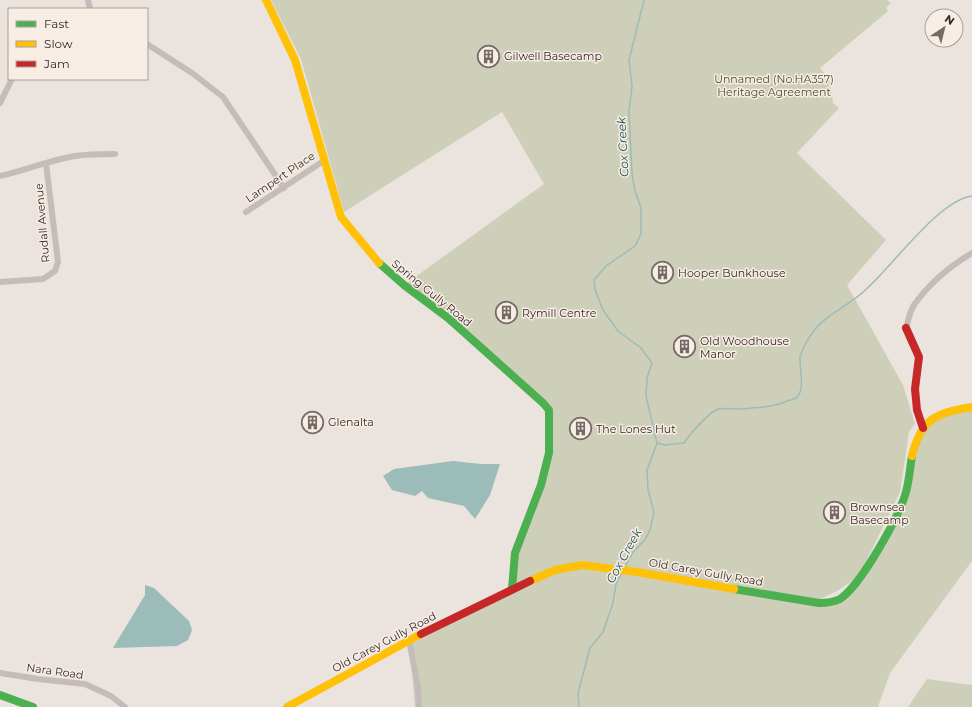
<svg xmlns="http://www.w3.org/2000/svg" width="972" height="707" font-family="Montserrat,sans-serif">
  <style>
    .green { fill: #cecfb9 }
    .water { fill: #9bbcb8 }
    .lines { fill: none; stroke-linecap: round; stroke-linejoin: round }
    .stream { stroke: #9bbcb8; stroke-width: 1.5 }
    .street { stroke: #c4bcb8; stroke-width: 6 }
    .fast { stroke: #4caf50; stroke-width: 8 }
    .slow { stroke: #ffc107; stroke-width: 8 }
    .jam { stroke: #c62828; stroke-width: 8 }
    .labels { text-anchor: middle; stroke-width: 3; stroke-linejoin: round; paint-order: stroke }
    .poi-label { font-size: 11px; fill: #342926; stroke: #f8ede5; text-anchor: start }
    .park-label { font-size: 11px; fill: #49512b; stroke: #f8ede5 }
    .street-label { font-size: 11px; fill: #342926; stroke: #f8ede5 }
    .water-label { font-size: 12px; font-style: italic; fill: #1d5450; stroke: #f8ede5 }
  </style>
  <rect width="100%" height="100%" fill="#ebe3de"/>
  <path class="green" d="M271,0H887L891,3L886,8L888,11L820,68L830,80L833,103L839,108L797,153L886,240L847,285L903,385L915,424L909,432L900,492L859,576L839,590L816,601L699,582L819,603C827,603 836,602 842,597C859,585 901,513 906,492C912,471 911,439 927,423C940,410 955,410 972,407V561L890,673L878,707H415L409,640L512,589L515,553L541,485L549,453L550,418L549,410L543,403L508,373L448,318L404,285L544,184L502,112L344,212L301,59Z
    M927,679L972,685V707H908Z"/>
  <path class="water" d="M453,461L481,464H500L490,495L475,519L464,506L428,498L422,491L415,496L392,490L383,476L394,469Z
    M145,585L154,588L189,621L192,630L188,640L177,646L113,648L145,595Z"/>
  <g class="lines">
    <path class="stream" d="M657,443L665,445L684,443C690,434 708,413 718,409C724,408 731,409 737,409C754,408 771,408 787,401C791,400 796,399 798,396C805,387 799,367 800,357C801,353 804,347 806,343C820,316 841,311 862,293C890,270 938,200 972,196
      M625,567L633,552L645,540L650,530L654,512L648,490L647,470L657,443L646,396L647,378L652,363L641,348L618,331L603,310L595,290L594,280L606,266L635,246L641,234V208L635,191L632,174L629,111L632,86L629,60L644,0
      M579,707L578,693L590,648L603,632L613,603L616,584L621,574"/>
    <path class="street" d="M88,0L90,9
      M147,44L192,73L223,97L284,188
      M0,103L12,79
      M0,176C25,171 49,160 75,156C88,154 102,154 115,154
      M246,212L325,160
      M0,282L43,279L55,271L58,262L46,163
      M906,328C908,321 910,311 914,305C929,284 950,266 972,253
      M409,640L418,687L419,707
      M0,673L38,679L85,684L111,696L125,707"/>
    <path class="fast" d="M379,263L404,285L448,318L543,403L549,410V453L541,485L515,553L512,589
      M734,589L819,603C826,603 834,602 840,599C861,585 899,517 906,492C909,481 910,468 912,456
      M0,695L33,707"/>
    <path class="slow" d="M266,0L295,60L341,217L379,263
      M912,456C921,418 936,413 972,407
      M530,581L555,570L582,565L637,572L734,589
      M287,707L421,634"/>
    <path class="jam" d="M906,328L919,357L915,389L917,410L923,428
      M421,634L530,581"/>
  </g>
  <defs>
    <symbol id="building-ring" viewBox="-11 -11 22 22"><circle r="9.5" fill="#f8ede5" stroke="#746a66" stroke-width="1.5"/><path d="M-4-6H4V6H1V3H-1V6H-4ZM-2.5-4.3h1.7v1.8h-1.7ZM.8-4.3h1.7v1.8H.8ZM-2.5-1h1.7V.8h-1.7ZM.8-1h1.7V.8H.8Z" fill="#746a66"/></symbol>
  </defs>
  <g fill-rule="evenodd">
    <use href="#building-ring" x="476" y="44" width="25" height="25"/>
    <use href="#building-ring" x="650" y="260" width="25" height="25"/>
    <use href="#building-ring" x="494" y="300" width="25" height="25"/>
    <use href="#building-ring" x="672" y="334" width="25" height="25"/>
    <use href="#building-ring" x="300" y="410" width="25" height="25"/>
    <use href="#building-ring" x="568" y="416" width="25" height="25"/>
    <use href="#building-ring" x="822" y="500" width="25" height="25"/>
  </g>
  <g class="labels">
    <g class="poi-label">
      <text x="504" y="60">Gilwell Basecamp</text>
      <text x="678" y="277">Hooper Bunkhouse</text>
      <text x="522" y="317">Rymill Centre</text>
      <text x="700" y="345">Old Woodhouse<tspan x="700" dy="13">Manor</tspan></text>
      <text x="328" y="426">Glenalta</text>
      <text x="596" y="433">The Lones Hut</text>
      <text x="850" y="511">Brownsea<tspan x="850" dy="13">Basecamp</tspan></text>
    </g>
    <g class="park-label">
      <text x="774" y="83">Unnamed (No.HA357)<tspan x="774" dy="13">Heritage Agreement</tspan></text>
    </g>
    <g class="street-label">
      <text transform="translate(280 177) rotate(-34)" y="4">Lampert Place</text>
      <text transform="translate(42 223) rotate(-95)" y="4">Rudall Avenue</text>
      <text transform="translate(432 293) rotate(39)" y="4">Spring Gully Road</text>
      <text transform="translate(706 572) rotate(10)" y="4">Old Carey Gully Road</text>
      <text transform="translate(384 642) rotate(-28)" y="4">Old Carey Gully Road</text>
      <text transform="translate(55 671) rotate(8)" y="4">Nara Road</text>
    </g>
    <g class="water-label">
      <text transform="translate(623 147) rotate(-93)" y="4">Cox Creek</text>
      <text transform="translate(624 556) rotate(-61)" y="4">Cox Creek</text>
    </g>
  </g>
  <rect x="8" y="8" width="140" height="72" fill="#f8ede5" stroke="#aa9f99"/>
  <rect x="16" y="21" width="20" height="6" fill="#4caf50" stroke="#aa9f99"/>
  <text x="44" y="28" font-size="12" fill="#342926">Fast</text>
  <rect x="16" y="41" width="20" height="6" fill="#ffc107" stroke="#aa9f99"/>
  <text x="44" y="48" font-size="12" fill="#342926">Slow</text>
  <rect x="16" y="61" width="20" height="6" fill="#c62828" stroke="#aa9f99"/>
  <text x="44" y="68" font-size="12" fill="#342926">Jam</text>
  <g transform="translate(944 28) rotate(35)"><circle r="19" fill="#f8ede5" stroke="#aa9f99"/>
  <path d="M0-3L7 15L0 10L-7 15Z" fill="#746a66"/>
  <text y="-6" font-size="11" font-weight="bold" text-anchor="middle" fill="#342926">N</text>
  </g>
</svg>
